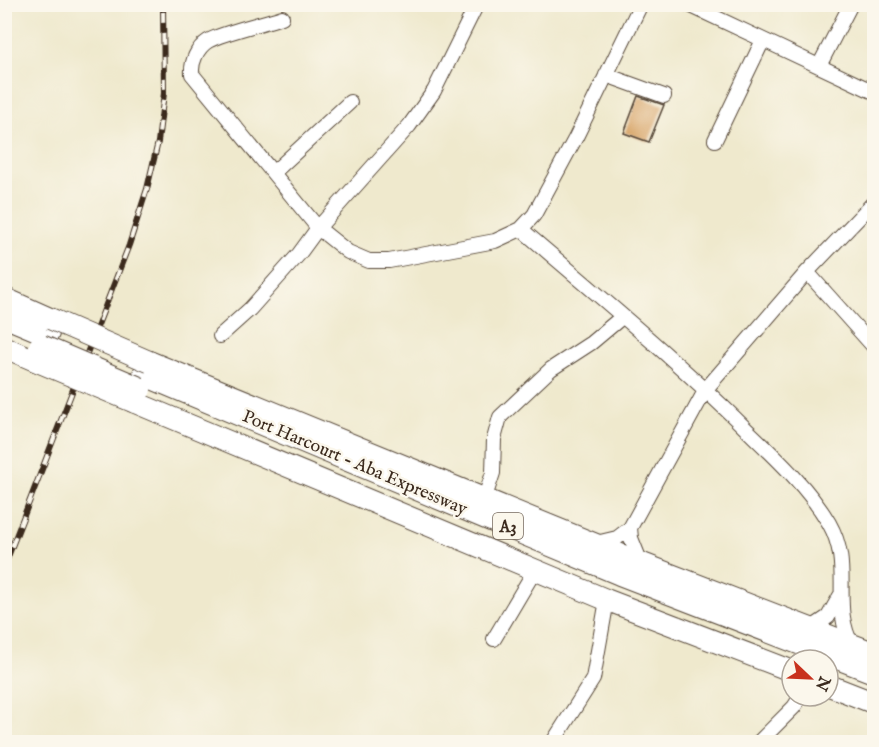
<svg xmlns="http://www.w3.org/2000/svg" width="879" height="747" font-family="'IM FELL English',serif">
  <style>
    .building { fill: #d39a56 }
    .lines { fill: none; stroke-linecap: round; stroke-linejoin: round }
    .street-casing { stroke: #564738; stroke-width: 16 }
    .primary-casing { stroke: #564738; stroke-width: 23 }
    .highway-casing { stroke: #564738; stroke-width: 26 }
    .street { stroke: #fff; stroke-width: 14 }
    .primary { stroke: #fff; stroke-width: 21 }
    .highway { stroke: #fff; stroke-width: 24 }
    .rail-casing { stroke: #3b2a1e; stroke-width: 6 }
    .rail { stroke: #fbf7ec; stroke-width: 4; stroke-dasharray: 11; stroke-linecap: butt }
    .primary-bridge-casing { stroke: #564738; stroke-width: 23; stroke-linecap: butt }
    .highway-bridge-casing { stroke: #564738; stroke-width: 26; stroke-linecap: butt }
    .primary-bridge { stroke: #fff; stroke-width: 21 }
    .highway-bridge { stroke: #fff; stroke-width: 24 }
    .labels { text-anchor: middle; stroke-width: 5; stroke-linejoin: round; paint-order: stroke }
    .shield { fill: #fbf7ec; stroke: #75685c; stroke-width: 1.5 }
    .shield-label { font-size: 16px; font-weight: bold; fill: #3b2a1e }
    .street-label { font-size: 18px; fill: #3b2a1e; stroke: #fbf7ec }
  </style>
  <rect width="100%" height="100%" fill="#fbf7ec"/>
  <filter id="ink" filterUnits="userSpaceOnUse"><feTurbulence type="fractalNoise" baseFrequency=".0167" numOctaves="2"/><feDisplacementMap in="SourceGraphic" scale="12" xChannelSelector="R" yChannelSelector="G"/><feConvolveMatrix kernelMatrix="1 2 1 2 8 2 1 2 1" color-interpolation-filters="sRGB"/></filter>
  <filter id="wash" filterUnits="userSpaceOnUse"><feTurbulence type="fractalNoise" baseFrequency=".008" numOctaves="4" result="noise"/><feDisplacementMap in="SourceGraphic" scale="24" xChannelSelector="R" yChannelSelector="G"/><feGaussianBlur stdDeviation="1.35" result="paint"/><feColorMatrix in="noise" values="0 0 0 0 0 0 0 0 0 0 0 0 0 0 0 0 0 1.4 0 .05"/><feComposite in="paint" operator="in"/></filter>
  <g filter="url(#wash)">
    <rect width="100%" height="100%" fill="#efe9cd"/>
    <g id="blocks">
      <path class="building" d="M638,96L664,105L649,142L624,133Z"/>
    </g>
  </g>
  <g filter="url(#ink)">
    <use href="#blocks" fill-opacity="0" stroke="#564738" stroke-width="1.5"/>
    <g class="lines">
      <defs>
        <path id="street" d="M687,4L874,92
          M282,17C265,23 221,33 208,41C197,48 191,62 192,74L318,228L348,252L369,261H389L495,241L521,229L534,215L576,137L641,4
          M819,66L851,4
          M606,75L664,96
          M715,140L763,40
          M273,173L350,102
          M521,229C597,294 674,358 745,428C776,458 807,486 829,523C854,567 830,604 852,645
          M807,272L874,347
          M220,336L250,309L299,254L318,228L409,126L434,91L477,4
          M485,497L493,473L494,439L500,417L551,369L591,343L622,317
          M630,528L631,538L641,563
          M596,543L617,538L630,528L706,389L807,272L874,202
          M810,629L828,617L840,596
          M494,639L535,570
          M553,742L593,679L607,600
          M759,742L794,707L801,696"/>
        <path id="primary" d="M4,298L51,319
          M4,347L34,360
          M150,362L641,563L874,653
          M134,402L607,600L792,671
          M828,685L874,703"/>
        <path id="highway" d="M4,315L47,333
          M145,374L620,573L874,671"/>
      </defs>
      <use href="#street" class="street-casing"/>
      <use href="#primary" class="primary-casing"/>
      <use href="#highway" class="highway-casing"/>
      <use href="#street" class="street"/>
      <use href="#primary" class="primary"/>
      <use href="#highway" class="highway"/>
      <defs>
        <path id="rail" d="M4,567L129,245L147,189L158,142L164,93L163,4"/>
      </defs>
      <use href="#rail" class="rail-casing"/>
      <use href="#rail" class="rail"/>
      <defs>
        <path id="primary-bridge" d="M51,319L150,362
          M34,360L134,402"/>
        <path id="highway-bridge" d="M41,347L139,389"/>
      </defs>
      <use href="#primary-bridge" class="primary-bridge-casing"/>
      <use href="#highway-bridge" class="highway-bridge-casing"/>
      <use href="#primary-bridge" class="primary-bridge"/>
      <use href="#highway-bridge" class="highway-bridge"/>
    </g>
  </g>
  <g class="labels">
    <rect class="shield" x="493" y="513" width="30" height="26" rx="4.5"/>
    <g class="shield-label">
      <text x="508" y="532">A3</text>
    </g>
    <g class="street-label">
      <text transform="translate(355 462) rotate(23)" y="6">Port Harcourt - Aba Expressway</text>
    </g>
  </g>
  <rect width="879" height="747" fill="none" stroke="#fbf7ec" stroke-width="24"/>
  <g transform="translate(810 678) rotate(113)"><circle r="28" fill="#fbf7ec" stroke="#aea59a" stroke-width="1.5"/>
  <path d="M0-4.5L10 22L0 15L-10 22Z" fill="#c8321e"/>
  <text y="-9" font-size="16" font-weight="bold" text-anchor="middle" fill="#3b2a1e">N</text>
  </g>
</svg>
